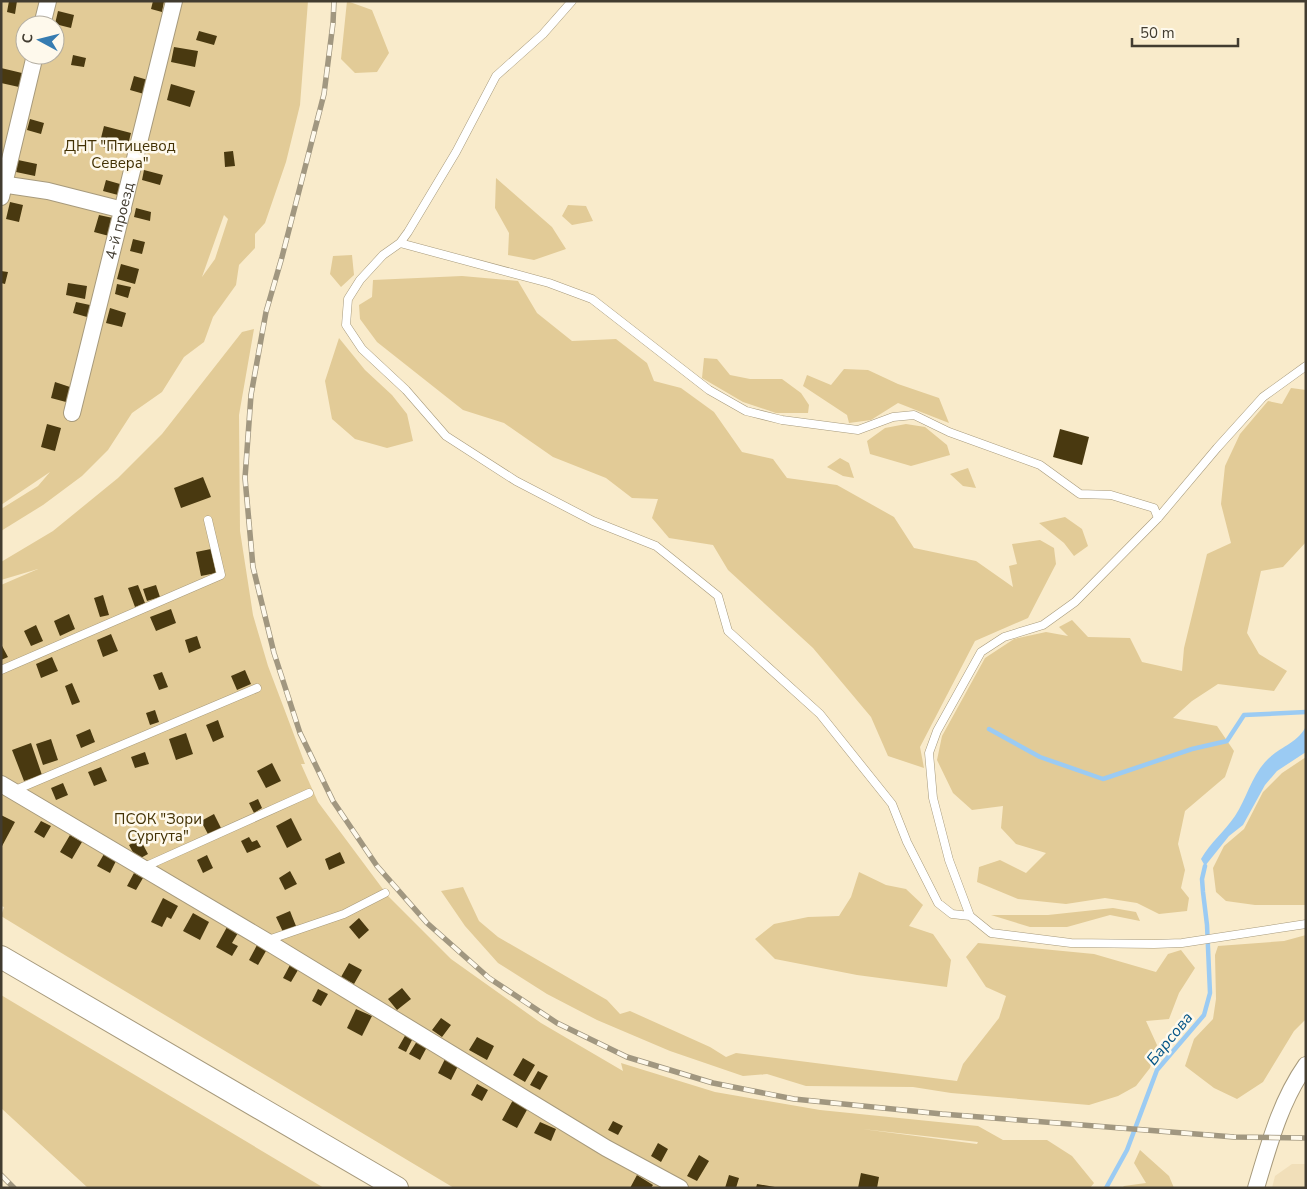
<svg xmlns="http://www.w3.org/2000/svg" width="1307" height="1189" font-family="'Nunito Sans',sans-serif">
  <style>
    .built { fill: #f1dfb9 }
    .green { fill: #e2cb97; fill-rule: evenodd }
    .water { fill: #9bcbf3 }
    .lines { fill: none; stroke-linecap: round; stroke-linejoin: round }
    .stream { stroke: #9bcbf3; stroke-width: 4.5 }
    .building { fill: #493910 }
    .lane-casing { stroke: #a79a7c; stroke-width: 9 }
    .street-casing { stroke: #a79a7c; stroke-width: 18 }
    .secondary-casing { stroke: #a79a7c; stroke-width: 24 }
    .lane { stroke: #fff; stroke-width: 8 }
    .street { stroke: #fff; stroke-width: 16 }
    .secondary { stroke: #fff; stroke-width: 22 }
    .rail-casing { stroke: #a19780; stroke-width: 5.5 }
    .rail { stroke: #fef9ec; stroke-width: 4; stroke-dasharray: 11; stroke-linecap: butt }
    .labels { text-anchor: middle; stroke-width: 5; stroke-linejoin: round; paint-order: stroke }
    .park-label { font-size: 15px; fill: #423103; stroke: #fef9ec }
    .street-label { font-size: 15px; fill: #423c30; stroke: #fef9ec }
    .water-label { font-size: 16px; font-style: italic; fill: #035486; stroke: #fef9ec }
  </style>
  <rect width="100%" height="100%" fill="#f9ebcb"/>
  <path class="built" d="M1292,1164H1306V1188H1272L1275,1176Z"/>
  <path class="green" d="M1,1H308L300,105L286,162L265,223L255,234V248L239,265L236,285L213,317L204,342L184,357L162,392L132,413L108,450L82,476L43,505L1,531V509L38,486L50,472L1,505ZM25,25H55V55H25ZM224,215L228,219L215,259L202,277Z
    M347,1L372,10L389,53L377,72L355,73L341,59Z
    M496,178L552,227L566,249L534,260L508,255L509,233L495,208Z
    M568,205L586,206L593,221L572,225L562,216Z
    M352,255L354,275L341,287L330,274L333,256Z
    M462,276L518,281L537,313L572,341L616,339L647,363L654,381L681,388L714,412L742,452L773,459L787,478L837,485L894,517L914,548L976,561L1013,587L1009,566L1017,564L1012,544L1040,540L1054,548L1056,564L1028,618L975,641L920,747L924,768L888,756L871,717L813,648L728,570L713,545L669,538L652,518L658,499L632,498L606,478L553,457L504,423L463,410L377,342L360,319L359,305L372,297L373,280Z
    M254,329L239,415L240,531L253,615L268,666L305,764H301L318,802L388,896L451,959L541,1023L623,1071L621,1063L715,1092L820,1110L978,1126L1003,1140H1047L1072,1156L1094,1183L1090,1188H454L68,957L1,916L4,907L1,906V585L38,569L1,580V562L53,531L118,478L162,434L242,332ZM862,1129L978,1142L977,1144Z
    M339,338L365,370L392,395L407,414L413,441L387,448L355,439L332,419L325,381Z
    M704,358L717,359L730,375L750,379H782L801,393L809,405L808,413H776L743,402L702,378Z
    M844,369L868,370L898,384L939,398L949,423L898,403L871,420L849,423L847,415L803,386L807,375L831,385Z
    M1291,388L1306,390V542L1283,567L1261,571L1247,633L1259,654L1287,671L1274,691L1218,684L1192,701L1173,718L1217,726L1234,751L1225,777L1185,811L1178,844L1185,870L1181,888L1189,898L1187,911L1159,914L1137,903L1105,898L1066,904L1018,899L977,882L979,867L1000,860L1026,873L1046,853L1016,844L1001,828L1003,806L972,810L953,793L937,760L942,736L985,658L1014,639L1046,632L1068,636L1059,627L1072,620L1088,637L1130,638L1142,662L1182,671L1184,648L1207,554L1231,543L1221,504L1225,466L1240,434L1268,401L1282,404Z
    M906,424L925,427L947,445L950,455L911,466L870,454L867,441L885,428Z
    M840,458L849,463L854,478L843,476L827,467Z
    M968,468L976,488L963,486L950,474Z
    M1065,517L1082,529L1088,546L1074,556L1064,543L1039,523Z
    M1306,757V905H1255L1226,901L1216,892L1213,868L1224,846L1244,829L1263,792L1282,773Z
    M859,872L886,885L906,889L923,905L909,926L933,934L951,960L947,987L857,975L775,959L755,939L774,924L808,917L839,916L851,897Z
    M463,887L479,921L498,937L607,1000L620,1014L630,1011L710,1047L726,1057L736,1053L957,1081L963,1064L999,1018L1006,996L986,987L966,957L978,943L1094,954L1156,972L1168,954L1181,950L1195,968L1179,993L1169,1019L1146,1021L1157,1045L1150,1068L1136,1086L1118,1096L1089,1105L951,1093L913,1087L806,1086L767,1074L743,1076L670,1051L597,1020L547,994L498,963L465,926L441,891Z
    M1113,908L1136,912L1140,921L1110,915L1067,927H1030L991,915H1048Z
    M1306,935V1019L1294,1031L1263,1082L1237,1099L1214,1088L1185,1066L1194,1039L1213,1019L1216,999L1215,955L1218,946L1284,941Z
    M1,995L324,1188H88L1,1108Z
    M1140,1150L1169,1176L1174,1188H1122L1124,1186L1146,1183L1134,1163Z"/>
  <path class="water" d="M1306,726V752L1277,771L1265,785L1243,825L1229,836L1205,866L1201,859C1210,843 1224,832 1235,816C1247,798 1252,774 1268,759C1280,747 1299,742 1306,726Z"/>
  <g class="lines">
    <path class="stream" d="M989,729L1040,757L1103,779L1192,749L1227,741L1244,715L1306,712
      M1106,1188L1127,1150L1157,1070L1204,1015L1210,993L1207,925L1203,892L1202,879L1205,866"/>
  </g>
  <path class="building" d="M9,1H17L15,14L7,12Z
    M153,1H164L162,12L151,9Z
    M58,11L74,15L71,28L55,24Z
    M199,31L217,36L214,45L196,40Z
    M174,47L198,51L195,67L171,62Z
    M73,55L86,58L84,67L71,65Z
    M1,68L22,73L19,87L1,83Z
    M134,76L148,80L144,94L130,90Z
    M171,84L195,91L190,107L167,100Z
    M30,119L44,123L41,134L27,130Z
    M104,126L131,133L126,153L99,146Z
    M233,151L235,166L225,167L224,152Z
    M18,160L37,164L35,176L16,172Z
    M144,170L163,175L160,185L142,180Z
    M106,180L120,184L118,195L103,191Z
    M10,202L23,205L19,222L6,219Z
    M136,208L151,212L150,221L134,217Z
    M99,215L113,218L109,236L94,232Z
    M133,239L145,242L142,254L130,251Z
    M121,264L139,269L135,284L117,279Z
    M1,271L8,272L5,284L1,283Z
    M68,283L87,286L85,299L66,295Z
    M117,284L131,287L128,298L115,294Z
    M76,302L90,305L87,317L73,313Z
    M110,308L126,313L122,327L106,323Z
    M55,382L70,387L66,402L51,398Z
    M47,424L61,428L55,451L41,447Z
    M1060,429L1089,437L1082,465L1053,457Z
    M203,477L211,497L181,508L174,488Z
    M211,549L216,573L201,576L196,552Z
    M138,585L145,603L135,607L128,588Z
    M156,585L160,597L147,601L143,589Z
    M103,595L109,615L100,617L94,598Z
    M171,609L176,623L156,631L150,617Z
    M69,614L75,629L60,636L54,621Z
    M36,625L43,641L31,646L24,631Z
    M111,634L118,651L103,657L97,640Z
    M197,636L201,648L189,653L185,640Z
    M1,644L8,657L1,660Z
    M52,657L58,671L41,678L36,664Z
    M245,670L251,684L237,690L231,676Z
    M162,672L168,687L159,690L153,675Z
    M72,683L80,702L72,705L65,686Z
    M155,710L159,722L150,725L146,713Z
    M218,720L224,737L213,742L206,725Z
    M90,729L95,742L81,748L76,735Z
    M186,733L193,754L176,760L169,739Z
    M51,739L58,760L43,765L36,744Z
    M31,743L42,775L24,781L12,750Z
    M145,752L149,764L135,768L131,757Z
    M272,763L281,781L266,788L257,771Z
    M101,767L107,781L94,786L88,772Z
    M63,783L68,795L56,800L51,788Z
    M258,799L262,808L254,813L249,803Z
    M214,814L222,830L209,836L201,821Z
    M1,815L15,822L1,848Z
    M291,818L302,840L287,848L276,826Z
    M41,821L51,826L44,838L34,832Z
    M70,835L82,842L72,859L60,852Z
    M249,837L252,842L257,840L261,847L247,853L241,841Z
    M140,839L148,854L137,860L129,845Z
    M340,852L345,863L329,870L325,859Z
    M104,854L116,861L110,873L97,866Z
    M207,855L213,868L203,873L197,860Z
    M290,871L297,884L285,890L279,878Z
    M134,873L143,878L136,890L127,886Z
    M163,898L178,906L171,919L167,917L162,927L151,922Z
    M290,911L296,926L283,932L276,917Z
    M193,913L209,922L200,940L183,931Z
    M359,918L369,930L359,939L349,927Z
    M227,927L238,933L232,943L238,946L232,956L216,947Z
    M257,945L266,951L258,965L249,960Z
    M349,963L362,970L354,984L341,977Z
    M290,965L298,970L291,982L283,978Z
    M402,988L411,999L397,1010L388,999Z
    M318,989L328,994L321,1006L312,1001Z
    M356,1009L372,1016L362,1036L347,1028Z
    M441,1018L451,1025L442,1037L432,1030Z
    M406,1034L413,1038L406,1052L398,1048Z
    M477,1037L494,1046L487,1060L469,1050Z
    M417,1041L427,1047L420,1060L409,1054Z
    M523,1058L535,1065L525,1082L513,1075Z
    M445,1059L458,1066L451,1080L438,1073Z
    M538,1071L548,1076L540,1090L530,1085Z
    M477,1084L488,1090L482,1101L471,1095Z
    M513,1100L528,1108L517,1128L502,1120Z
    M613,1121L623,1126L618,1135L608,1130Z
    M540,1122L556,1129L551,1141L534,1133Z
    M658,1143L668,1149L661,1162L651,1156Z
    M699,1155L709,1161L697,1181L687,1176Z
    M861,1173L879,1177L877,1188H858Z
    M637,1175L653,1185L651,1188H630Z
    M729,1175L739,1178L736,1188H725Z
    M757,1184L775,1187V1188H756Z"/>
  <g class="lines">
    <defs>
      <path id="lane" d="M572,1L543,34L496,76L456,152L408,232L400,243L383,255L360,280L348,299L346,325L362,349L406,390L446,436L516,481L593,521L656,546L718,596L728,631L820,714L892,804L907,842L938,903L952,914L970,916
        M400,243L549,283L592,299L709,390L746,411L782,420L858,430L893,417L914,415L949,432L1040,465L1080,494L1111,495L1154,508L1158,518
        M1306,366L1263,397L1217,448L1158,518L1075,602L1043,625L1004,637L981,652L937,731L929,753L933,798L949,860L970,916L991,933L1071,943L1154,944L1182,943L1306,924
        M1,670L221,575L208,520
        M13,791L257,688
        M142,868L309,793
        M268,940L344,914L385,893"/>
      <g id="street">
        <path d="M42,25L48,1"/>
        <path d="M1,184L48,191L123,210"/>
        <path d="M1,197L35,55"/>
        <path id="s1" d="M72,413L174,1"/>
        <path d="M1,784L266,941L606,1148L680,1188"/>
        <path d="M1256,1188C1269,1145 1280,1102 1306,1065"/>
      </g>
      <path id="secondary" d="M1,957L397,1188"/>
    </defs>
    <use href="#lane" class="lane-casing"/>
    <use href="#street" class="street-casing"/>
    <use href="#secondary" class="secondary-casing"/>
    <use href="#lane" class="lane"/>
    <use href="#street" class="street"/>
    <use href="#secondary" class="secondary"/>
    <defs>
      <path id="rail" d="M334,1L333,23L324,94L282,257L266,312L251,395L245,478L253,567L274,653L300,733L333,801L377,866L427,923L489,978L557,1023L627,1057L713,1083L794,1099L942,1114L1234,1137L1306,1138
        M1,1175L14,1188"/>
    </defs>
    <use href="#rail" class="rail-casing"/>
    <use href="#rail" class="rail"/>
  </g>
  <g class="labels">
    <g class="park-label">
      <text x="120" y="151">ДНТ "Птицевод<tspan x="120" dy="17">Севера"</tspan></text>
      <text x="158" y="824">ПСОК "Зори<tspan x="158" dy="17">Сургута"</tspan></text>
    </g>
    <g class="street-label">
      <text dy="5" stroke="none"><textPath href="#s1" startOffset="198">4-й проезд</textPath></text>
    </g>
    <g class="water-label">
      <text transform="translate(1169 1038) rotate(-51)" y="6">Барсова</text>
    </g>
  </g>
  <rect width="1307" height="1189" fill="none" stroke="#423c30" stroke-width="5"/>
  <g transform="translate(40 40) rotate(277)"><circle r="24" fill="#fef9ec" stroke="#b3ada1"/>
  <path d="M0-4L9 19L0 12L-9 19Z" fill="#367cb1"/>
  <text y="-8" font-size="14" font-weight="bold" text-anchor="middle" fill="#423c30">С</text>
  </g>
  <path d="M1132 38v8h106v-8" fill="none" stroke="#423c30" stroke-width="2.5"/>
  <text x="1140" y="38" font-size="15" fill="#423c30" stroke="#fef9ec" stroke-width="4" paint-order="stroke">50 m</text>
</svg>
